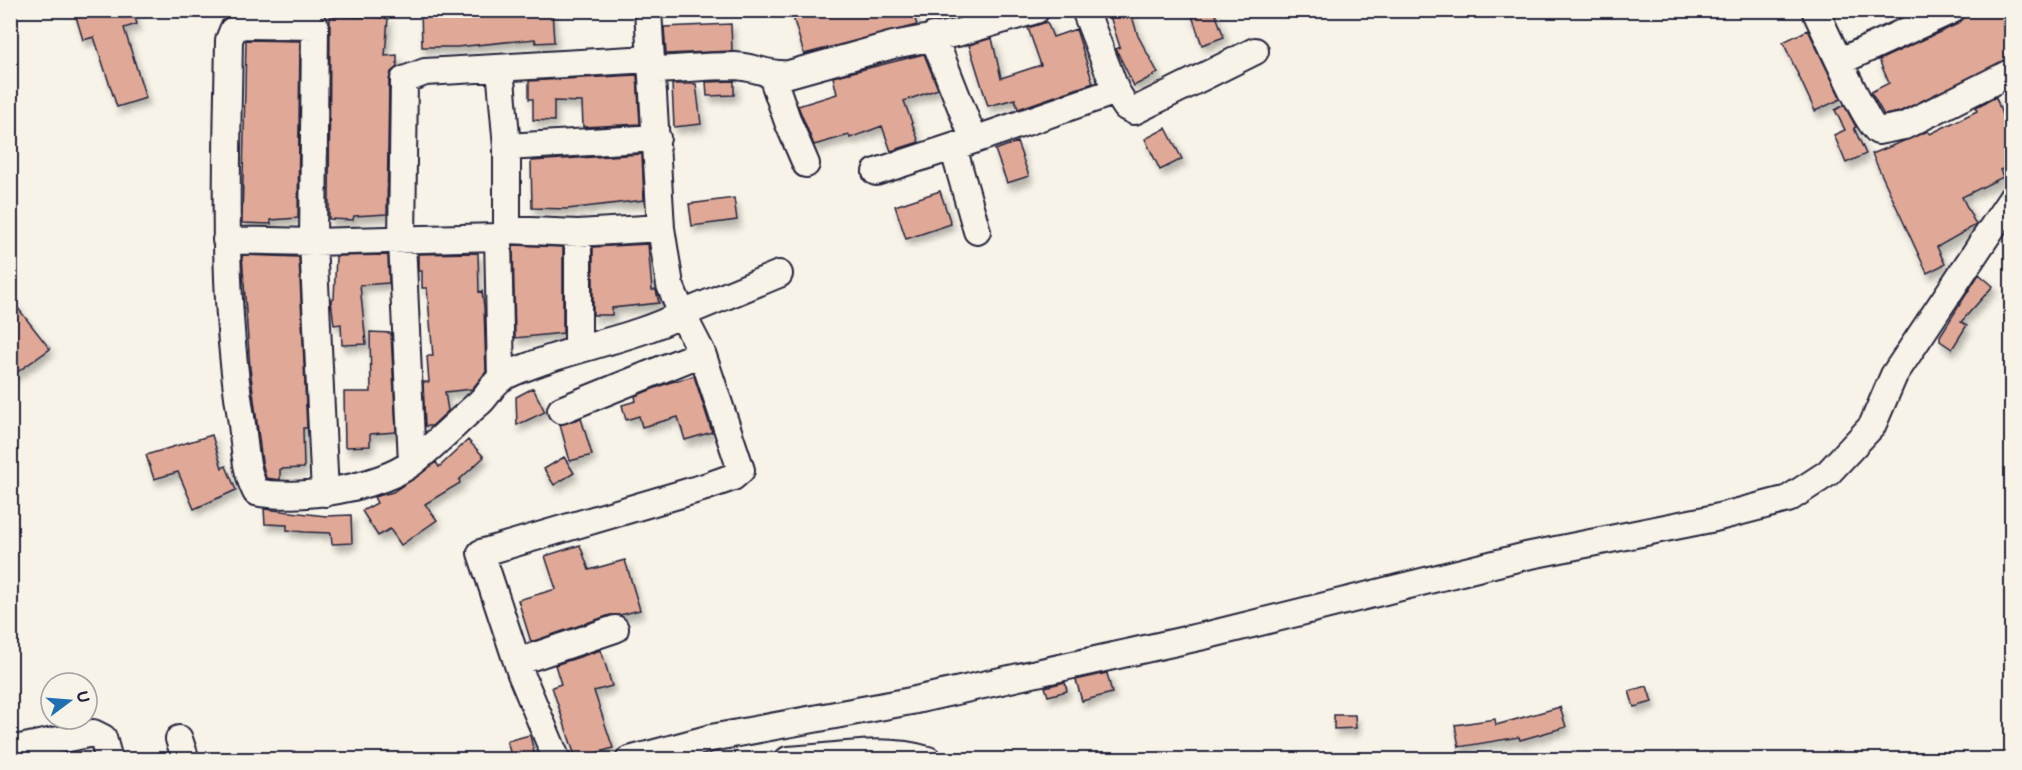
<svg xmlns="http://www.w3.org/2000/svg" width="2022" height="770" font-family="'Balsamiq Sans',sans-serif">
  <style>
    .building { fill: #e0a997; stroke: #22223b; stroke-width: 1.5; filter: url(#shadow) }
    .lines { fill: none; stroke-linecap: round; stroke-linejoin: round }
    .minor-casing { stroke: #22223b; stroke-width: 30 }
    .minor { stroke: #f7f3e8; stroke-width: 26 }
  </style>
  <defs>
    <filter id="shadow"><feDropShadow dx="3.5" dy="6" stdDeviation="3" flood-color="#0004"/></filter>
  </defs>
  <rect width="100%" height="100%" fill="#f7f3e8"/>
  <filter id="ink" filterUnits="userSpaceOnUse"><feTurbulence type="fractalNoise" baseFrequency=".0167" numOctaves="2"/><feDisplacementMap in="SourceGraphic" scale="12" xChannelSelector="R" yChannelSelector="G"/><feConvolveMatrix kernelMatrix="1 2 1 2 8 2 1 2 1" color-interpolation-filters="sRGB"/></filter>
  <g filter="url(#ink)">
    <path class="building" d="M74,10H133L137,24L124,28L146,98L117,107L94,37L83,40Z
      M421,10H478L479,16L552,10L554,42L536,43L535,39L457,47H422Z
      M791,10H912L917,25L804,54Z
      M1108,10H1130L1138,36L1158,73L1134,86L1116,49L1120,47Z
      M1190,10H1214L1224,37L1202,45Z
      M1973,10H2012V20L2004,24L2012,41V57L1899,112L1884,115L1871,92L1889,83L1879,60L1958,24L1966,13Z
      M330,16L388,18L385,56L397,55V67L391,72L389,80L387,214L354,216L353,220L329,219Z
      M1047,22L1053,37L1076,29L1093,83L1018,109L1015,99L988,106L969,45L992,38L1001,78L1041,65L1028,28Z
      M731,24L732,51L666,54L664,27Z
      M1808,30L1841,99L1815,111L1783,42Z
      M246,40L300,41L298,218L271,220V224L242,223Z
      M924,54L938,89L904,101L919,142L891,151L882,126L850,138L849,135L814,145L798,106L837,94L833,77Z
      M637,75L640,124L583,127L582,102L554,101V121L533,120V99H529V81Z
      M734,81V95L707,96L706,82Z
      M672,84H696L701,124L674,127Z
      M1996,97L2005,124L2012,121V165L2000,170L2003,177L1962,197L1976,225L1937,247L1945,264L1927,273L1872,154L1928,131L1930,134L1977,111L1976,107Z
      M1844,105L1856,127L1854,128L1866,154L1846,163L1834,135L1845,130L1835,110Z
      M1166,128L1182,159L1160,170L1145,139Z
      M1017,142L1029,176L1007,183L995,150Z
      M642,154L644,200L567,209L532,208L531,161Z
      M940,191L951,224L906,239L895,206Z
      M734,198L737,220L692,226L689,204Z
      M648,244L652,290H656L659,303L612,308V315H593V247Z
      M513,245L563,247V333L515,338Z
      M478,253L479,292L482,291L484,307L486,372L472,389L445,392L448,411L432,426H425L423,382H429L427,356H433L427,288H422V271H418V254Z
      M242,255L299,257L307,428H303L304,468L280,469V480L266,478L262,462L250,368Z
      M388,255L389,283L360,285L366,344L342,345L341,324L334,325L331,300L334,299L336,256Z
      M1979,274L1993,286L1961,322L1967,325L1952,349L1940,341V336Z
      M10,298L50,349L10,377Z
      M370,332L391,333L396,432L370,434V446L345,447L344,392H371Z
      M694,376L712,432L685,440L678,417L642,427L639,416L626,420L622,405L636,401L635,396L668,383Z
      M533,388L545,412L517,425L516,397Z
      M581,418L592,455L570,461L560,425Z
      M212,435L222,468L226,466L236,490L194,509L178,472L154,479L146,455Z
      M468,440L484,457L459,480L460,483L425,504L437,520L401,545L390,529L378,536L362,511L377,503L374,497L393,492L436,462L439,467Z
      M564,457L574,473L554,485L544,469Z
      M264,509L326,516L351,515L352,543L332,544L331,533L304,532L287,530V525L265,524Z
      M580,545L589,570L625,560L640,610L620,615H610L531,642L518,600L556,589L545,556Z
      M601,650L612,686L594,691L613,748L576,759L552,687L561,684L555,665Z
      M1107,673L1112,693L1082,701L1076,680Z
      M1065,682L1067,691L1048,696L1045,687Z
      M1647,686L1652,702L1634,707L1629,691Z
      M1560,707L1566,727L1520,740L1519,737L1459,747L1455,725L1495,719L1496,725Z
      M1334,715H1355L1356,728L1334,729Z
      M530,735L535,757L512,759L507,741Z"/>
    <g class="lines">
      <defs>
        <path id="minor" d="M1815,10C1825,30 1866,124 1878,131L1904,126L2012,72
          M933,36L974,140L1116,91L1085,10
          M1841,61L1952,10
          M500,68L507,147V230
          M651,70C679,69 707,66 735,66C757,67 768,76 789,74L893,45L957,33L1036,10
          M772,76L788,122L806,164
          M1116,91L1126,107L1134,111L1255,51
          M507,147L657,138
          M953,147L977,231
          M876,172L974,140
          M498,237L501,378
          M226,240L313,242L498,237L507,230L578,233L661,228
          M578,348V233
          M702,353L682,314L779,274
          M412,463L402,241L404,80L425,72L650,59
          M325,493L313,242L315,26L242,25L233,30L229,40C227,166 221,292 241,417C245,443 244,468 256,492C296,501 381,488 413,462C436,444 456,423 478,404C487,397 492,384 502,378C513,371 528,367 540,362C587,345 637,337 682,314L670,285L661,228L648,10
          M517,662L615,629
          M179,739L186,760
          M10,750L93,733L103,738L109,760
          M557,760L521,674L481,553L705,487L733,477L741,470L702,353L561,410
          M629,760L711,738L911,701L1208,635L1526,556L1715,518L1788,499L1828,473L1872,426L1894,375L2012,198
          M788,760C835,758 882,746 928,760"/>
      </defs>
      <use href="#minor" class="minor-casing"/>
      <use href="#minor" class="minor"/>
    </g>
  </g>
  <rect width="2022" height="770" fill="none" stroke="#f7f3e8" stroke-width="36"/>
  <rect x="18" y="18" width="1986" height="734" fill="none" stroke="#22223b" stroke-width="2" filter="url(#ink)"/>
  <g transform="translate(69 701) rotate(74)"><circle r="28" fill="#f7f3e8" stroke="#a29fa3" stroke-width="1.5"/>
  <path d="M0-4.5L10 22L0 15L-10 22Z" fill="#1f6fb2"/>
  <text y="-9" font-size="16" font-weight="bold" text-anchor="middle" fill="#22223b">U</text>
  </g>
</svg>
